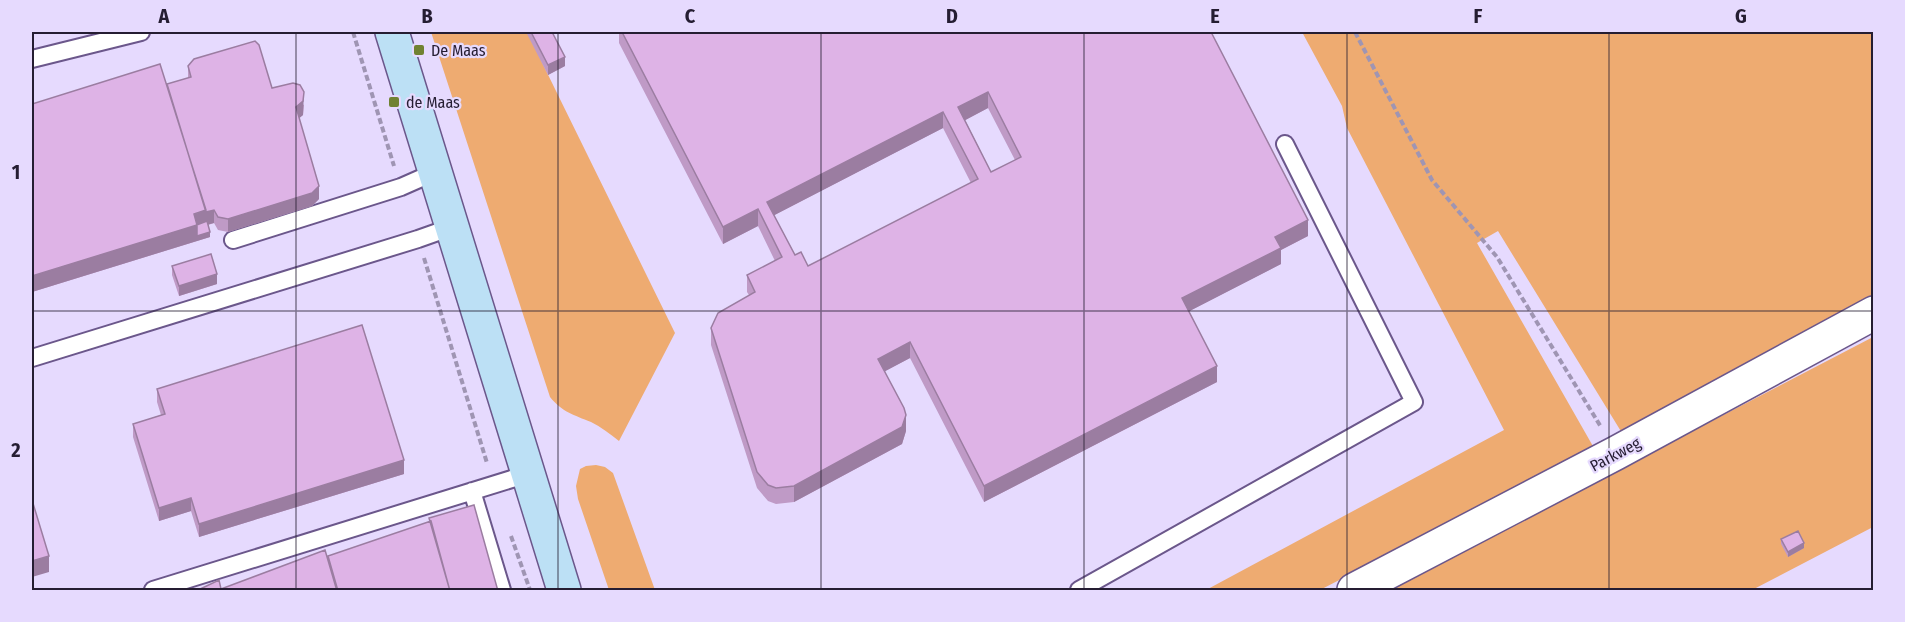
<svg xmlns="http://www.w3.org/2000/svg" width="1905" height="622" font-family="'Fira Sans Condensed',sans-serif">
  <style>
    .green { fill: #eeab71 }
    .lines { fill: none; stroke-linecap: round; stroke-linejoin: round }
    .lane-casing { stroke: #6b578b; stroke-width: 20 }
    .street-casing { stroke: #6b578b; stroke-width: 36 }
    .secondary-casing { stroke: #6b578b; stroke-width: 36 }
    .path { stroke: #9f95b3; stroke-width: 4; stroke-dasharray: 6 3; stroke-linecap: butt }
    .lane { stroke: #fff; stroke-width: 16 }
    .street { stroke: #fff; stroke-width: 33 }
    .secondary { stroke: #bce0f5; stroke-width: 33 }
    .wall { fill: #bf9ac6; fill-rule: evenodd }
    .shaded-wall { fill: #9b7da1 }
    .building { fill: #deb3e6; stroke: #9b7da1; stroke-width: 1.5; fill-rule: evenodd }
    .grid { fill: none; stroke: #251d32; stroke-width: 1.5; stroke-opacity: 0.55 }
    .poi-dot { fill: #708232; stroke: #e6dafe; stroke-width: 2 }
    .labels { text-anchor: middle; stroke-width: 4.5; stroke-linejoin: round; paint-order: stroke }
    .poi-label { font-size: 16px; fill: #251d32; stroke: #e6dafe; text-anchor: start }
    .street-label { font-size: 16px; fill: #251d32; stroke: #e6dafe }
    .neatline { fill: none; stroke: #251d32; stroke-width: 2 }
    .grid-label { font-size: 20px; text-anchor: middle; font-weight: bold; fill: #251d32 }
  </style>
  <rect width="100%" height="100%" fill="#e6dafe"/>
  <path class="green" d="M431,32H527L675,333L619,441C610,434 601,427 591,422C574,415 562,412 550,397Z
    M1302,32H1873V297L1622,433L1498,231L1477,243L1594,448L1320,590H1206L1504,430L1347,128L1342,106Z
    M1873,337V527L1752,590H1387Z
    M596,465L605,467L613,473L655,590H609L578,499L576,486L580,469L586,466Z"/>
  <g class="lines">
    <defs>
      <path id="lane" d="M32,59L141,32
        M233,240L401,187L435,172
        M32,358L418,239L452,227
        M472,491L502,590
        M153,590L528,474
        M1079,590L1414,402L1285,144"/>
      <path id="street" d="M1354,590L1616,453L1874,313"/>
      <path id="secondary" d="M392,32L564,590"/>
    </defs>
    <use href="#lane" class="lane-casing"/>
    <use href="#street" class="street-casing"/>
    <use href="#secondary" class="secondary-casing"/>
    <path class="path" d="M353,32L394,166
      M1355,32L1432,180L1497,257L1601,427
      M424,258L487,463
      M511,536L530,590"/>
    <use href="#lane" class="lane"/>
    <use href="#street" class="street"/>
    <use href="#secondary" class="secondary"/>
  </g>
  <path class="wall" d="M526,32H552L565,66L548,75Z
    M619,32H1211L1308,236L1281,250V264L1189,311L1217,382L984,502L910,358L885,371L906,431L902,444L794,502L776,504L768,501L757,488L711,345V328L749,295L747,292V275L775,261L758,226L723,244L619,43ZM988,108L1015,160L991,172L965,120ZM943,128L971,183L808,266L795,255L774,215Z
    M188,66L272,88L304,105L303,115L299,118L319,199L312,206L228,232L218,230L214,223L208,225L210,237L32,292V104L167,84L188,78Z
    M172,266L217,284L179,296L172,275Z
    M157,389L404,474L199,537L191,511L159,521L133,437V424L161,415L157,402Z
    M1781,539L1804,548L1788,557L1781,544Z"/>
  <path class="shaded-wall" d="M565,57V66L548,75V65Z
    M304,92L303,115L296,121V107Z
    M988,92V108L958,124V107Z
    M943,112V128L767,219V202Z
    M319,186V199L312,206L228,232V219Z
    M758,209V226L723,244V227Z
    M206,210H214V223L206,225L210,232V237L32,292V276Z
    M1308,220V236L1281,250V264L1182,315V298L1275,237Z
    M217,274V284L179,296V286Z
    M910,342V358L878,375V359Z
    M1217,366V382L984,502V486Z
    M906,415V431L902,444L794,502V486Z
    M404,460V474L199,537V524Z
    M191,498V511L159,521V508Z
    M1804,543V548L1788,557V552Z
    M49,556V572L32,577V561Z"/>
  <path class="building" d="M531,32H552L565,57L548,65Z
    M622,32H1211L1308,220L1275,237L1281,248L1182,298L1217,366L984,486L910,342L878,359L904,408L906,415L902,427L794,486L776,488L768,485L757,472L711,328L718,313L755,292L747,275L782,257L758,209L723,227ZM988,92L1021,157L991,172L958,107ZM943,112L978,179L808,266L801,252L795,255L767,202Z
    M255,41L259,45L272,88L293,83L300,85L304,92L303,101L296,107L319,186L312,193L228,219L218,217L214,210L206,212L167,84L191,77L188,66L194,59Z
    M160,64L206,210L194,214L197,225L32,276V104Z
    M207,221L210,232L197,236V225L194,226Z
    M211,254L217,274L179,286L172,266Z
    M362,325L404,460L199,524L191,498L159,508L133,424L165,414L157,389Z
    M32,500L49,556L32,561Z
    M474,505L498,591H450L429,518Z
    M431,521L450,591H338L328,556Z
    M1798,531L1804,543L1788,552L1781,539Z
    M325,550L337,591H196L219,580L221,589Z"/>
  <path class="grid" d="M296,32V590M558,32V590M821,32V590M1084,32V590M1347,32V590M1609,32V590M32,311H1874"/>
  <g class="poi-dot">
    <rect x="413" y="44" width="12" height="12" rx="3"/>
    <rect x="388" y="96" width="12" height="12" rx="3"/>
  </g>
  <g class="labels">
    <g class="poi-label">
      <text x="431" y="56">De Maas</text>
      <text x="406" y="108">de Maas</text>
    </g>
    <g class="street-label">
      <text transform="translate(1615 454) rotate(-28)" y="6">Parkweg</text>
    </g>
  </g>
  <rect width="1905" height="622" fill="none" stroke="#e6dafe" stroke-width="66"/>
  <rect x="33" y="33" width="1839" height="556" class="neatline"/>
  <g class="grid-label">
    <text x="164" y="23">A</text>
    <text x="427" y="23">B</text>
    <text x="690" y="23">C</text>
    <text x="952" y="23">D</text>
    <text x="1215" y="23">E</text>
    <text x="1478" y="23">F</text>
    <text x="1741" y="23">G</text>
    <text x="16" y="179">1</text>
    <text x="16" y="457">2</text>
  </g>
</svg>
